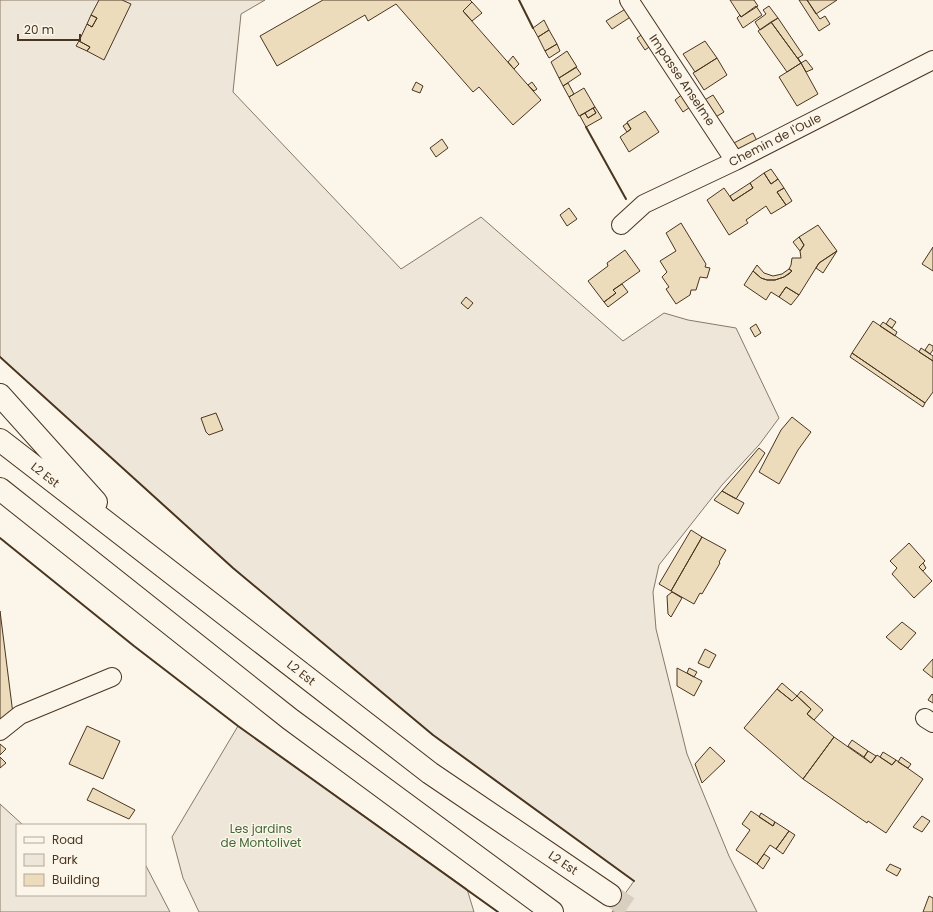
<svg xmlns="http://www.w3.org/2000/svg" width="933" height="912" font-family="Poppins,sans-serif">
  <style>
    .green { fill: #ede6d9; stroke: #887966 }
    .building { fill: #ecdcbc; stroke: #4a3520 }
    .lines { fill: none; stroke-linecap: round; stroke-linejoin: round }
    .highway-tunnel { stroke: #d8cfc1; stroke-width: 22; stroke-dasharray: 22 11; stroke-linecap: butt }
    .street-casing { stroke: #4a3520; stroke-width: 20 }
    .highway-casing { stroke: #4a3520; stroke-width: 24 }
    .street { stroke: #fbf6e9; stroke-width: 18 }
    .highway { stroke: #fbf6e9; stroke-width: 22 }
    .wall { stroke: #4a3520; stroke-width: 2 }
    .labels { text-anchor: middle; stroke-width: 3; stroke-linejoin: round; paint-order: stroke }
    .street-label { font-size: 12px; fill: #4a3520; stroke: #fbf6e9 }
    .park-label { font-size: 12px; fill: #436837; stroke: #fbf6e9 }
  </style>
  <rect width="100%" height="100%" fill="#fbf6e9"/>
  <path class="green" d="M0,0H265L241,14L233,92L401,269L481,217L623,341L664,313L688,320L736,328L779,418L759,445L722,485L659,565L653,592L656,629L687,754L729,856L757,912H612L634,881L433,735L233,568L0,357Z
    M238,726L467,889L474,912H199L183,878L172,837Z
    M0,804L23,825H17V895H145V864L170,912H0Z"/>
  <path class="building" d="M99,0H122L131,4L104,60L87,51L90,47L79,41L87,24L92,27L97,18L91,15Z
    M323,0H470L472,2L463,11L541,100L513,125L479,87L473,92L396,4L368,21L365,15L277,66L260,36Z
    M730,0H754L758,6L741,17Z
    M799,0H807L820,19L825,16L830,24L819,31Z
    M807,0H837L816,14Z
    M472,2L482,13L472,21L463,11Z
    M756,6L762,15L743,28L737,18L740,15L741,17Z
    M769,6L778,18L760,30L755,22L766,14L763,10Z
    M627,8L632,16L612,29L606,21Z
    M91,15L97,18L92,27L87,24Z
    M778,18L803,55L798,58L801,63L771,22Z
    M544,20L549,30L538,37L533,28Z
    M771,22L801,63L787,72L758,31Z
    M549,30L557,44L545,51L538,37Z
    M644,33L652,45L645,50L637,38Z
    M79,41L90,47L87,51L76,46Z
    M705,41L717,58L695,72L683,54Z
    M557,44L560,51L549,58L545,51Z
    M567,51L577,67L559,78L551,62Z
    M513,56L519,64L514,69L508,62Z
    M717,58L727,75L704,90L693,73Z
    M806,60L813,69L806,72L801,63Z
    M801,63L818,94L797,106L779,77Z
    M576,67L581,74L563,86L559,78Z
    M416,82L423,86L420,93L412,90Z
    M532,82L537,89L534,91L528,85Z
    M568,83L574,94L569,97L563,86Z
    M584,88L595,107L579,116L569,97Z
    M684,93L693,105L683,112L675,100Z
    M713,95L724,112L714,118L703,101Z
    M595,107L602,118L586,127L580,116L585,113L588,118L596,113L593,108Z
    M593,108L596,113L588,118L585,113Z
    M645,111L659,132L629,152L620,137L631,129L627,122Z
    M627,123L631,129L627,132L623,126Z
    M753,133L758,143L742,150L733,146L732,144Z
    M442,139L448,148L436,157L430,148Z
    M771,169L778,179L771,184L764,173Z
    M764,173L771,184L778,179L784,188L777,192L786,205L771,214L766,206L746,220L748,223L729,235L707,200L724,188L733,201L753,188L750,183Z
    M750,183L753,188L733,201L730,196Z
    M784,188L792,201L786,205L777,192Z
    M569,208L577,219L567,226L560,215Z
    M681,223L706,264L705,267L710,268L707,278L700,277L696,290H691L690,295L676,304L666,289L669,287L662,277L667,272L660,261L676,251L666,233Z
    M818,225L837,251L819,263L799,295L786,287L779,297L771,292L766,300L744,285L753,271L761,278L767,280H775L784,277L789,274L792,271L789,269L791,265L792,258H801L800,251L804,245L799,237Z
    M799,237L804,245L800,251L793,242Z
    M933,247V271L922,264Z
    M625,250L640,271L613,290L616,293L604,302L588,281L608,266L607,263Z
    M837,251L823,273L816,268L819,263Z
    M757,265L764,273L773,276L782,274L789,269L792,271L784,277L775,280H767L761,278L753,271Z
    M622,284L628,292L608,307L604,302L616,293L613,290Z
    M786,287L799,295L791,305L779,297Z
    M466,297L473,303L468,309L461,303Z
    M890,318L896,322L892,328L886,324Z
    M873,321L933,361V392L925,403L852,353Z
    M883,322L897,332L895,336L880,326Z
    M756,324L761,333L755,337L750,328Z
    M929,344L933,346V350L930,354L925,350Z
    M921,348L933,356V361L919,352Z
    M852,353L925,403L923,407L850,357Z
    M216,413L223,430L209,435L206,432L201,418Z
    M792,417L811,432L798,450L779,484L759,472L781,430Z
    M759,448L765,453L736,499L722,491Z
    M722,491L744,503L738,514L714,500Z
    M691,530L702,537L671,591L659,584Z
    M702,537L726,550L719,562L720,563L702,594L700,593L694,604L671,591Z
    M909,543L925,561L919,567L932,581L914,598L892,574L897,568L890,561Z
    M923,563L926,568L923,571L919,567Z
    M672,592L682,598L671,617L668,614L667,596Z
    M0,611L13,714L0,724Z
    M902,622L916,633L901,650L886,637Z
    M705,649L716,655L709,668L698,663Z
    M933,659V678L923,670Z
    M677,668L702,681L694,696L677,686Z
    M689,668L697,672L694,677L687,673Z
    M782,683L797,696L792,701L777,689Z
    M777,689L792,701L797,696L811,709L807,714L834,737L803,779L744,728Z
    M801,691L823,710L814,720L807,714L811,709L797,696Z
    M932,694L933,695V703L928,700Z
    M87,726L120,741L103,779L69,764Z
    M834,737L871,763L877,755L892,765L896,760L923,779L886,833L868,821L867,823L803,779Z
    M852,740L868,751L864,757L848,746Z
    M0,744L6,749L0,755Z
    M710,747L725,761L702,783L695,764Z
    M868,751L876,756L871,763L864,757Z
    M883,752L896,760L892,765L880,757Z
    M0,757L6,763L0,768Z
    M901,757L911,764L908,768L898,762Z
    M93,788L135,810L129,819L87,800Z
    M751,811L773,826L775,822L789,831L776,849L770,845L757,864L736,850L750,830L742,824Z
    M761,813L775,822L773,826L759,817Z
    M922,816L930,821L922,832L913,827Z
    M789,831L795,835L783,854L776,849Z
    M764,854L770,858L763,869L757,864Z
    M890,864L901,869L897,876L886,870Z
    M929,896L933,898V912H923Z"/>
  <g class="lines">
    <path class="highway-tunnel" d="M610,895L635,912"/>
    <defs>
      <path id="street" d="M629,0L735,161
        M621,225L644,204L735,161L933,60
        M925,718L933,723
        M0,731L20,715L112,677"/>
      <path id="highway" d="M0,395L96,502
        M0,440L430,773L610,895
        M0,489L290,719L552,912"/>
    </defs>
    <use href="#street" class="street-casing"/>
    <use href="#highway" class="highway-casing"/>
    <use href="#street" class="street"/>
    <use href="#highway" class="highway"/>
    <path class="wall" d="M519,0L533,28
      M586,127L626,199
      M0,357L233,568L433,735L634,881
      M0,538L134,646L238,726L498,912"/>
  </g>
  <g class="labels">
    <g class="street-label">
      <text transform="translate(682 80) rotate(56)" y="4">Impasse Anselme</text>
      <text transform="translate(775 140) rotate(-27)" y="4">Chemin de l'Oule</text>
      <text transform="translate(45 475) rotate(38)" y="4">L2 Est</text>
      <text transform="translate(301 673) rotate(38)" y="4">L2 Est</text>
      <text transform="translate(563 863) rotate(34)" y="4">L2 Est</text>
    </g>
    <g class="park-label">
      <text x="261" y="833">Les jardins<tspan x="261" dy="14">de Montolivet</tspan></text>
    </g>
  </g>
  <rect x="16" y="824" width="130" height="72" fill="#fbf6e9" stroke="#b4a999"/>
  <rect x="24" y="837" width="20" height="6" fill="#fbf6e9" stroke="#b4a999"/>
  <text x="52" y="844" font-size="12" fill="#4a3520">Road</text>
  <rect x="24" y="854" width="20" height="12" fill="#ede6d9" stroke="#b4a999"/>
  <text x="52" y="864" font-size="12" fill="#4a3520">Park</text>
  <rect x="24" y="874" width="20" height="12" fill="#ecdcbc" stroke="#b4a999"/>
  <text x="52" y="884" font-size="12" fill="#4a3520">Building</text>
  <path d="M18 34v6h62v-6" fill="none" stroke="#4a3520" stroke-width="2"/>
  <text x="24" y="34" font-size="12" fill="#4a3520" stroke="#fbf6e9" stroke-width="3" paint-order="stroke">20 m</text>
</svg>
